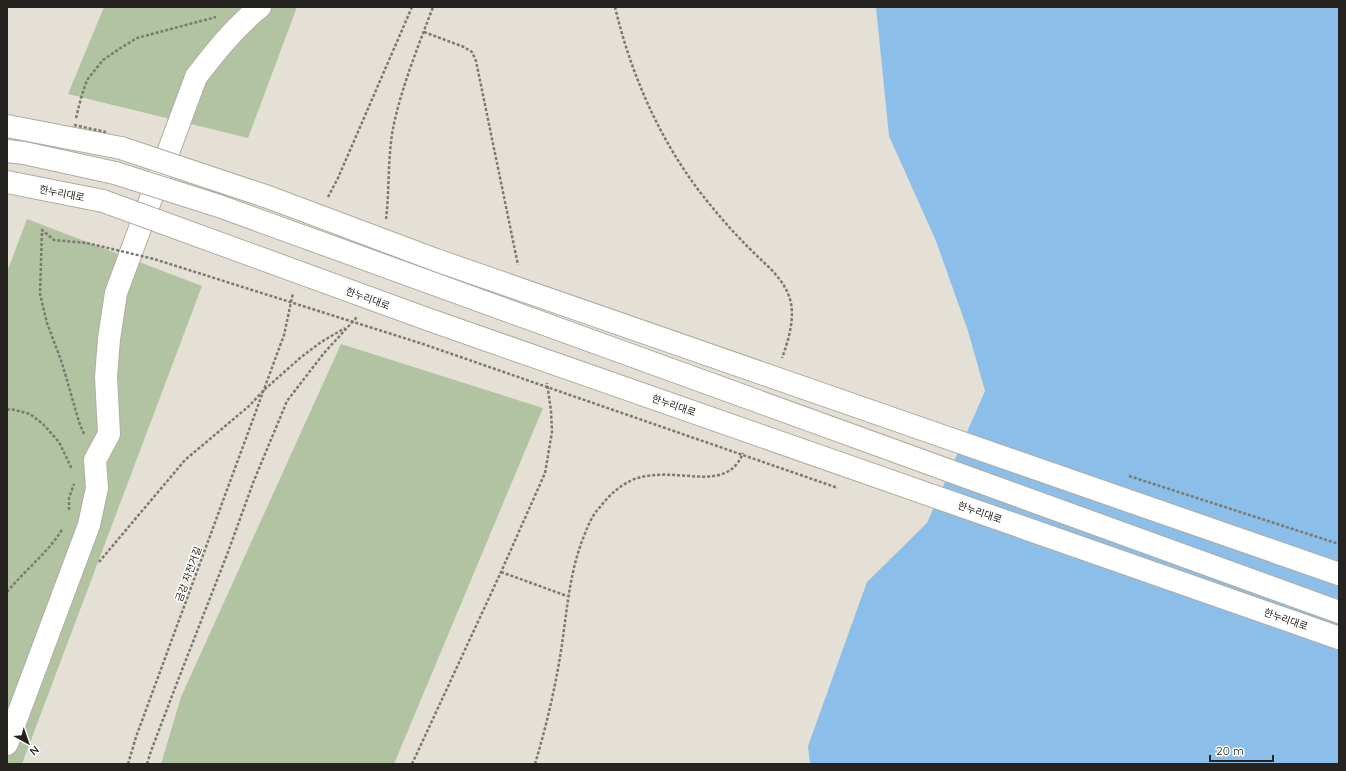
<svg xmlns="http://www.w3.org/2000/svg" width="1346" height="771" font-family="Quicksand,'Noto Sans KR',sans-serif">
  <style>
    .green { fill: #b2c3a1 }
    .water { fill: #8bbee8 }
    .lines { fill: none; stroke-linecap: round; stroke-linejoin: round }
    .minor-casing { stroke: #b1aca1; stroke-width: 24 }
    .path { stroke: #7c7971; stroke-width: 2.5; stroke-dasharray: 3 2; stroke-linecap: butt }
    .minor { stroke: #fff; stroke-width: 22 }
    .minor-bridge-casing { stroke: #b1aca1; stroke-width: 24; stroke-linecap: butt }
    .path-bridge { stroke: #7c7971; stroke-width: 2.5; stroke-dasharray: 3 2; stroke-linecap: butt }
    .minor-bridge { stroke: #fff; stroke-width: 22 }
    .labels { text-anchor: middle; stroke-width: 3; stroke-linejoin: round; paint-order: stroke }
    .street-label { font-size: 10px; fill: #25231f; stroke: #fff }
  </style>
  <rect width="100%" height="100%" fill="#e5e0d5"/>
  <path class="green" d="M104,7H297L248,138L68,94Z
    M27,219L202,286L22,764H7V272Z
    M341,344L543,408L394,764H161L181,697Z"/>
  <path class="water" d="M876,7H1339V764H810L808,746L867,582L927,523L985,391L968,331L936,241L889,136Z"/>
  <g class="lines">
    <defs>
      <path id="minor" d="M7,126L121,148
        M7,151L24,153L115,173
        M7,182L103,201
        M7,744L89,525L97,488L95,460L109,434L106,377L109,339L116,293L196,77C215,52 235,27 260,7"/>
    </defs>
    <use href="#minor" class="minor-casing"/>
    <path class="path" d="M615,7C632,79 664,150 712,207C725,223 738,237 753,252C766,265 782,277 789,296C796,315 789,339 782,358
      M424,32L464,47L472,52L476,61L518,265
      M76,118L81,98L87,80L103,60L119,49L137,38L216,17
      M328,197L338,178L412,7
      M386,219C390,186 387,152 395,119C404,81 419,44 433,7
      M7,410L11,409L30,414L43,424L59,442L72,469
      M84,434L79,422L62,363L47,323L40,294L42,230L54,240L87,243
      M69,510V498L74,484
      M99,562L185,460L249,406L264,390L300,358L321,342L345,328
      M501,572L567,596
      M7,592C25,570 48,553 63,528
      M128,764L136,737L284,335L293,293
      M147,764L151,751L180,675L228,552L253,483L287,401L324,353L357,317
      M412,764L501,572L545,473L552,432L551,411L547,383
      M535,764C546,727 555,689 561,651C567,612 569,573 584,536C588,526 592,515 600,507C610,494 624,481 641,477C652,475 663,474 674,475C700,476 731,484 743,453"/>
    <use href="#minor" class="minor"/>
    <defs>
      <path id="minor-bridge" d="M121,148L268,197L436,260L1339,574
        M115,173L219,206L1339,612
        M103,201L427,319L1339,638"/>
    </defs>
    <use href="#minor-bridge" class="minor-bridge-casing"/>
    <path class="path-bridge" d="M74,125L106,132
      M87,243L154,259L423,344L838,488
      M1129,476L1339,544"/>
    <use href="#minor-bridge" class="minor-bridge"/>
  </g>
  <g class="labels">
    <g class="street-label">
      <text transform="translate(62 193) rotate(11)" y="4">한누리대로</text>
      <text transform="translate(368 298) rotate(20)" y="4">한누리대로</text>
      <text transform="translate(674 405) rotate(19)" y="4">한누리대로</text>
      <text transform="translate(980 512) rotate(19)" y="4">한누리대로</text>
      <text transform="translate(188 574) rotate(-70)" y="4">금강 자전거길</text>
      <text transform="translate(1286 619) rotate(19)" y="4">한누리대로</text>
    </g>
  </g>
  <rect width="1346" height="771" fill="none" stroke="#25231f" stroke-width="16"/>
  <g transform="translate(28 743) rotate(140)" stroke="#ffffff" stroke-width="3" paint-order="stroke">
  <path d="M0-3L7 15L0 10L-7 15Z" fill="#25231f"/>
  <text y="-6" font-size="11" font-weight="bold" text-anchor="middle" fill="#25231f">N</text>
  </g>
  <path d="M1210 755v6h63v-6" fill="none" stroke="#25231f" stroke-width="2"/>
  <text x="1216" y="755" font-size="12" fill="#25231f" stroke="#ffffff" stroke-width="3" paint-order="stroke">20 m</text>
</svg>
